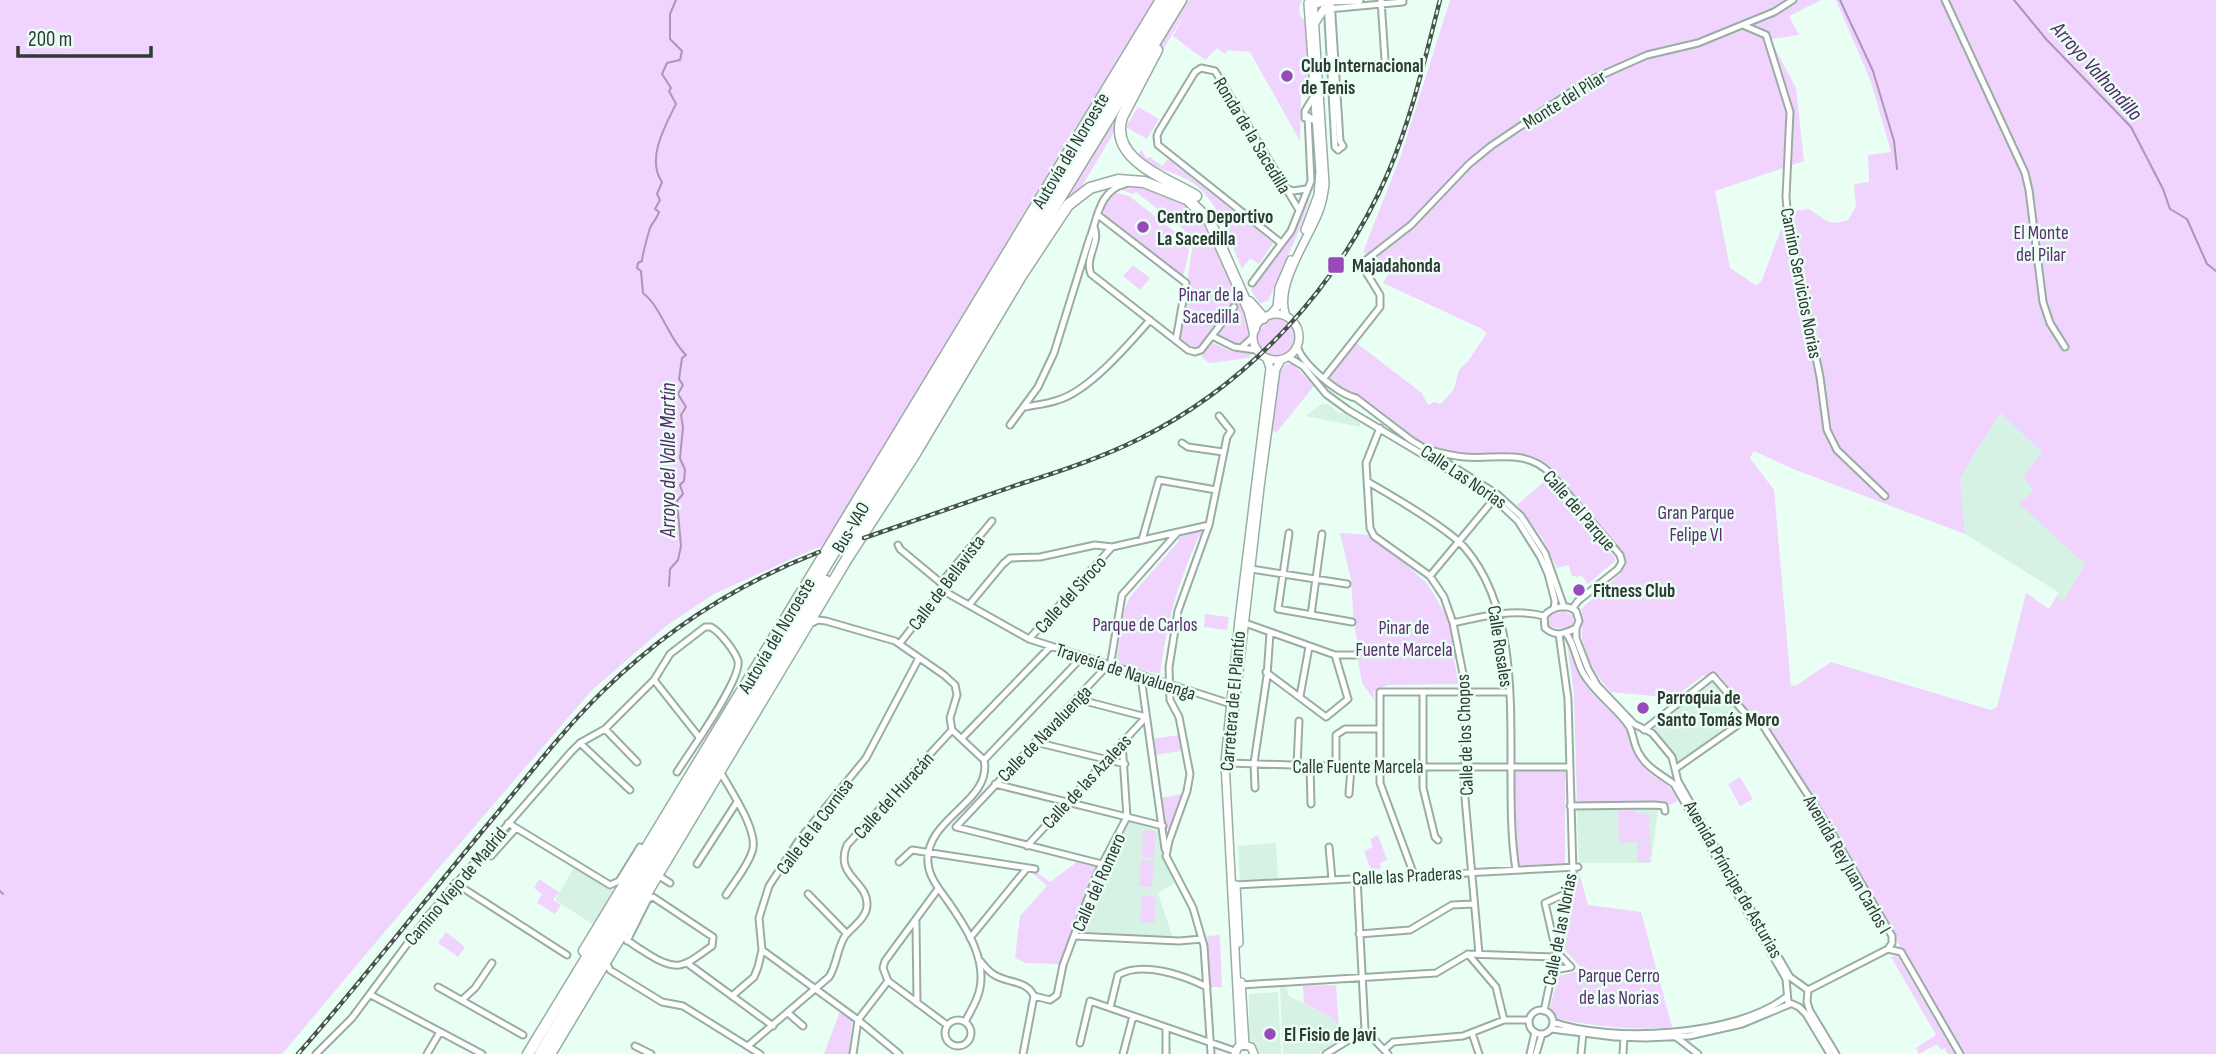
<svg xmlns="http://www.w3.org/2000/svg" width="2216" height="1054" font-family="'Sofia Sans Condensed',sans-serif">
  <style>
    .built { fill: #d6f2e4 }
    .green { fill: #f0d4fe; fill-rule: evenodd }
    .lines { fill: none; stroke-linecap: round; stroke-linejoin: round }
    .stream { stroke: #ac94ba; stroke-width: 2 }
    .minor-casing { stroke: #99ada3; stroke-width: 9 }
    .tertiary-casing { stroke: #99ada3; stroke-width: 10 }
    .motorway-casing { stroke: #99ada3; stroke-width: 13 }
    .minor { stroke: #fff; stroke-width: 5 }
    .tertiary { stroke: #fff; stroke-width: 7 }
    .motorway { stroke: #fff; stroke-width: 10 }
    .rail-casing { stroke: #49534e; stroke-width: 4.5 }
    .rail { stroke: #eafff4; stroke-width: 2; stroke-dasharray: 5; stroke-linecap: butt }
    .poi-dot { fill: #984aba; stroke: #eafff4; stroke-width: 2.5 }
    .labels { text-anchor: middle; stroke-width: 5; stroke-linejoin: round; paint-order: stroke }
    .poi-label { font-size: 19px; font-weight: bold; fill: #303935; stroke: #eafff4; text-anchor: start }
    .street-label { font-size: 19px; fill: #303935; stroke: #eafff4 }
    .park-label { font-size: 19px; fill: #5a2d6e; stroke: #eafff4 }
    .water-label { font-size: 21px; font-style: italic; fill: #552869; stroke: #eafff4 }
  </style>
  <rect width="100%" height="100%" fill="#eafff4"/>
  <path class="built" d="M1321,404H1328L1339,413H1344L1356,420L1360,423V427L1306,416Z
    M2000,413L2042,452L2034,491L2085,564L2064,600L2056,597L2058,592L1965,534L1960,478Z
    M1711,678H1715L1742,715V719L1680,764L1652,725Z
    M1626,808L1658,810L1651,863H1579L1577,810Z
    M1130,822L1158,830L1163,860L1175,883L1158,893L1173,938L1080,932L1104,867Z
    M1276,843L1278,879L1240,881L1238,846Z
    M574,868L614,891L594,925L555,900Z
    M1280,987H1286L1289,996L1332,1018L1339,1028L1356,1031L1318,1054H1283Z
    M1278,992L1281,1054H1260L1249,1042V994Z"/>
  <path class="green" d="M0,0H1302L1299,7L1300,16L1305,21L1311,93L1301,96L1300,141L1250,52L1228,50L1225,54L1217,48L1205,60L1173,36L1185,13L926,448L867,531L809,551L714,594L666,626L591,691L414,897L282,1054H0Z
    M1450,0H1821L1789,16L1799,35L1770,39L1796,88L1804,161L1715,191L1730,268L1757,286L1762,280L1780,232L1791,211L1809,209C1826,219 1826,227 1848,220L1856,206L1854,184L1869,182L1868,155L1891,152L1871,82L1836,0H2216V1054H1962L1845,851L1763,722L1752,716L1720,676L1713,673L1706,677L1704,675L1673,698L1611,692C1597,677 1585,659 1582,637C1581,628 1584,619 1581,609L1621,573L1624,559L1545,465L1518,453L1464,454L1432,447L1415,439L1328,377L1355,342L1422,393L1428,405L1434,402L1441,404L1454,389L1459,370L1468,361L1487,333L1480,328L1383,283L1389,272L1363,252L1401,155ZM2000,413L2042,452L2023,477L2034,491L2019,504L2085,564L2064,600L2056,597L2049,609L2026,593L1997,707L1991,710L1831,662L1797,685L1791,686L1774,490L1750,458L1754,451L1793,469L1965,534L1960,478Z
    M1138,107L1159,119L1147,139L1126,127Z
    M1142,150L1146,158L1150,157L1162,166L1168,159L1271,241L1273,243L1259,264L1250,258L1242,269C1229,239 1218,195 1186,179C1169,170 1151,168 1136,156Z
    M1129,186C1151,187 1186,198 1199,216C1206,226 1208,241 1218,249L1249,323L1248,338L1246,341L1233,344L1212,334L1196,349L1178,339L1194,238L1136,192L1133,194L1119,189Z
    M1116,193L1129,196L1188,242L1186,245L1189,250L1183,278L1105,216C1101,206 1107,198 1116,193Z
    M1310,199L1298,233L1268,301L1259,303L1251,290L1293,233L1304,206Z
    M1133,265L1150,278L1140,290L1123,276Z
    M1257 337a19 19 0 1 1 38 0a19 19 0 1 1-38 0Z
    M1211,342L1233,352H1253L1249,358L1209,363L1201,356Z
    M1286,364H1293L1314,386L1276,433L1271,430L1279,373Z
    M1548,478L1615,558V561L1588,584L1581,575L1578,577L1571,575L1569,565L1557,568L1543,539L1517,505Z
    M1200,531L1203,535L1199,536C1177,585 1167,622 1160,674L1122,666L1117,658L1124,611L1130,597L1178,542L1179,537Z
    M1340,533L1370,535L1398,556L1428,585L1449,620L1457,655L1454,660L1459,684L1387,685L1373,692L1375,701L1362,683L1357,654L1358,645L1354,625L1351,580Z
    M1563,611L1573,615V625L1565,629L1550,627L1547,623L1549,616Z
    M1205,614L1229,617L1227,630L1204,627Z
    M1567,643C1572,658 1577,674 1587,687C1598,702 1615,713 1625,728C1633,740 1633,756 1643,767C1658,784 1668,778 1678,801L1669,805L1652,802L1577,804L1574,694Z
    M1179,735L1182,751L1154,755L1151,739Z
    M1514,770L1565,771V863L1518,866Z
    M1740,777L1753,799L1740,806L1728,784Z
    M1181,794L1169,829H1166L1161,798Z
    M1635,810V813H1649L1650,842H1644L1651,843L1650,862H1637V842L1619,843L1618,810Z
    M1143,830L1156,831L1154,858L1142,857Z
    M1378,835L1387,860L1380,863L1381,868L1371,871L1364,851L1373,847L1370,839Z
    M1141,860L1154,861L1152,887L1139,886Z
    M1077,862L1096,867L1061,964L1026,963L1015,958L1020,916L1047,886L1030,871L1037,872L1050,882Z
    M1579,872L1588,905L1641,912L1672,1027C1633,1031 1595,1026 1558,1019L1550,1008L1558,976L1583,970L1564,949Z
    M539,879L559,892L553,900L561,905L555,914L537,903L542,894L534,888Z
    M1142,896L1156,897L1154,923L1140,922Z
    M446,932L465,947L458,957L438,943Z
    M1220,935L1222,987H1210L1207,936Z
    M1895,956L1898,957L1955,1054H1948L1945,1048L1941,1050L1937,1044L1919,1054L1916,1048L1936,1035L1891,957Z
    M1336,985L1339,1028L1332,1018L1304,1003L1303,986Z
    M840,1011L852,1020L849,1054H824Z"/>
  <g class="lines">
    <path class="stream" d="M1840,0L1873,71L1894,141L1897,169
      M2014,0L2046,39L2131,127L2163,189L2170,209L2187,219L2207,264L2216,271
      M669,586L670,569L678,560L681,546L677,501L683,494L680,485L684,481L685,470L680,458L683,427L681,415L686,407L678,394L683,385L679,379L682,358L686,355C668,338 662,308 643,293L641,271L637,268L638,263L642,261C642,256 649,231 650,228C653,222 657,218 659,212L655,209L660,200L657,194L662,182C646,159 665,126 676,104L669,91L671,88L662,74L667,63L680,60L682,51L670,39V14L676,0
      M0,891L3,894"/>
    <defs>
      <path id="minor" d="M1327,0L1335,147L1338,150
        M1331,0L1340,141L1343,146L1338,150
        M1381,0L1385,60L1383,65L1389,68
        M1945,0L2025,173L2029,190L2043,302L2050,323L2065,347
        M1328,2L1360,1
        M1328,9L1403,2V0
        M1743,25L1766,35L1790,112L1786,197L1788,221L1820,377L1827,430L1837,450L1885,496
        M1305,118V111L1314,96
        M1284,187L1293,191L1306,189
        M1098,215L1186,283L1176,340
        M1094,227C1101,242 1084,258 1091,274L1188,350L1195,352L1201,350L1234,307
        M1091,235C1098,214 1101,190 1125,184
        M1281,243L1158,145L1157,136L1159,131L1195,72L1201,68L1215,71L1299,210
        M1252,283L1291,231L1311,181L1308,116L1316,122
        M1212,336L1234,347L1256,350
        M1297,346C1302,364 1338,394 1356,398L1411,440L1497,494L1521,516L1545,553L1564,607
        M1242,347L1253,337
        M1288,357L1303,366L1326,394L1348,410L1462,478L1501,505L1518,521L1540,556L1548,574L1555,601L1554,609
        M1324,378L1380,307V295L1361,264L1411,225L1469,164L1491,146L1586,82L1647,55L1698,43L1774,12L1793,0
        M1025,407C1035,405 1047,404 1058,400C1089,391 1129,344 1150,320
        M1010,425L1038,387L1054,353L1090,237
        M1380,428L1366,463L1370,528L1374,536L1430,576L1444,597L1453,623L1465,684V798L1479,954
        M1182,443L1188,447L1223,452
        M1430,450C1441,453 1452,456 1464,457C1495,460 1525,448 1550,473L1620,555L1622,562L1618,569L1578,601L1573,608
        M1368,482C1392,496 1448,528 1465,548C1534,629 1500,771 1516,870
        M1289,533L1278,609L1352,622
        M1142,540L1159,480L1216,490
        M898,545L900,549L941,583
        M1112,547L1209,525
        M1251,569L1347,584
        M1430,576L1494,499
        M942,590L1029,639L1231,704
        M969,605L1003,564L1010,558L1040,557L1095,545L1112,547L1029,639
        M1311,615L1322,534
        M812,623L818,620L826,621L895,641L944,675L955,685L957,695L950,718L952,730L984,760C993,802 924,818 928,863C929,877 939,889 947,900C966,927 991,964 977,998C974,1006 969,1014 965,1022
        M1245,623L1335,655H1356
        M1453,623C1484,616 1513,608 1544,616
        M1576,628C1565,634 1555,637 1545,628L1544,616C1552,607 1566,603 1576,611L1579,621L1576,628V638L1588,669L1597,685L1634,724L1652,733L1672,757L1678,781L1740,891L1790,977L1808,990L1807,1002L1810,1011L1836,1054
        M1566,633C1575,645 1576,660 1583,673C1595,694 1616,707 1629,726C1633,733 1633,740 1636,747C1643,766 1659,773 1674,784L1786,979L1788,1002L1799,1007L1806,1014L1830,1054
        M900,643L942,590L941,583L992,521
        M1110,667L1122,595L1177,533
        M1266,672L1326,717L1348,699L1335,655
        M1141,677L1165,849
        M654,680L699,737
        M1423,692V788L1435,837L1438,840
        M1300,696L1309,647
        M605,729L637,762
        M1644,730L1713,676L1745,713L1742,722
        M962,738L1051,646
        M1035,742L1125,764
        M580,743L630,790
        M984,760L1082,657
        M1229,763L1351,767H1570
        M1297,766L1299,721
        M1310,766L1311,804
        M1336,767V735L1345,729H1380
        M1675,769L1742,722L1755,718L1760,721L1826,823L1892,936V943L1888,949L1901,952L1960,1054
        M720,771C730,790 760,832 752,852C747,867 735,881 726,895
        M995,784L1163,826
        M1255,788L1254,763L1267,676L1270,633
        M1349,794L1351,767
        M1570,806L1654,805L1664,806L1665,811
        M508,823L610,885L619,881L640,847
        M956,827L1107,666
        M956,827L1102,864
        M1027,846L1146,717L1077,699
        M1329,847L1332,879
        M491,856L516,828
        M899,862L912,850L1035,869
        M697,864L737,802
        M656,874L670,883
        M1414,875L1380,783V692H1509
        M1357,878L1365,1030L1388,1054
        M455,883L567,955
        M1236,885L1578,867
        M938,889L885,961L883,968L888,981L947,1025
        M808,894L847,934
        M916,922L917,1003
        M1359,934L1410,930L1452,905L1474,904
        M622,935C629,943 639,948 648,954C679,974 685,965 712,946L713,937L653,897L648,899L627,941
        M1074,936L1179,941L1202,939
        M970,938L1027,868
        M762,950L858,1020L899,1054
        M1468,954L1496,987L1504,1020
        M980,961C984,965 988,971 993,974C1007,984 1026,979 1034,996L1023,1054
        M606,962L610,970L662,1002L683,1006L760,1054
        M687,963L773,1026
        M1553,970L1571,967L1556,951L1545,903L1569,892
        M1241,985L1436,973L1468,954L1555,957
        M438,987L523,1035
        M1808,990L1888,949
        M371,995L482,1054
        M732,996L754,977L758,967L762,950L759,918L769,886L799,840L866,758L919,658
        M1034,996L1050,1000L1057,995L1063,965L1097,874L1127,817L1122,742
        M462,1000L475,988L492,963
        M1110,1008L1118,975C1143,961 1183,975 1207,987
        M1529 1022a12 12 0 1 1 24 0a12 12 0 1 1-24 0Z
        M1544,1011L1573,873L1568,699L1559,634
        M788,1013L803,1026
        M945 1033a13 13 0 1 1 26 0a13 13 0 1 1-26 0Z
        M1553,1022C1611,1043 1737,1036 1786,997
        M1166,1028V1054
        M1551,1029L1615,1037L1646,1038L1689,1036L1742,1024L1790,1004
        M1472,1033L1479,1054
        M1676,1037L1698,1054
        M1080,1043L1090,1001L1235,1051
        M749,1045L829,977C837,965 837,948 845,936C852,927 867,918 867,905C868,881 834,876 847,845L952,730
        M635,1046L651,1054
        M1384,1050L1393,1042L1463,1036L1504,1020H1529
        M316,1054L352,1018L428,916L571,752L580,743L605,729L654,680L670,654L705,627H711C720,632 735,651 738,661C742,679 689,753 677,772
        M427,1054L440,1032
        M853,1054L858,1020L888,981
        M1123,1054L1133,1016
        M1211,1054L1204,946L1193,908L1166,856L1169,841L1187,791L1190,774L1179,717L1170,700L1169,667L1178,611L1209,525L1227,437L1231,431L1219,416
        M1326,1054L1365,1030
        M1530,1054L1535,1032
        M1536,1054L1542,1034
        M1581,1054L1583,1033
        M1623,1054L1624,1037"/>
      <path id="tertiary" d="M1309,6L1323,2
        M1315,23L1324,9
        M1305,230L1318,195L1320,172L1308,3
        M1253 337a23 23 0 1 1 46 0a23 23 0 1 1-46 0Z
        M1271,314L1277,307L1279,288L1291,260
        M1286,316C1274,286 1308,240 1319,211C1322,203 1324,193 1325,184L1313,0
        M1233,723L1260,487L1276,369L1281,360
        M1236,885L1239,943
        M1241,982L1245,1045
        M1240,1045L1225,762L1239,620L1270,368L1267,359
        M1235,1054L1238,1047L1245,1045L1251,1047L1254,1054"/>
      <path id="motorway" d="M1157,50L1122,117C1108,160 1168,179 1196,196
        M1249,302L1263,318
        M854,535L1181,0
        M584,951L1161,0
        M528,1054L1171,0
        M540,1054L826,581
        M550,1054L848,557L913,457L1021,276L1068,205L1090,188L1118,180L1144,182L1187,199L1209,220L1250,312L1254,329"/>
    </defs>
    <use href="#minor" class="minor-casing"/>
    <use href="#tertiary" class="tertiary-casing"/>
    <use href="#motorway" class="motorway-casing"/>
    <use href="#minor" class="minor"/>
    <use href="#tertiary" class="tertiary"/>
    <use href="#motorway" class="motorway"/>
    <defs>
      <path id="rail" d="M864,538C916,520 968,502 1020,484C1060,471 1101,458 1139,439C1250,384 1339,286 1388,173C1412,117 1425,58 1440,0
        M298,1054C362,981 422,904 484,829C523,783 559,734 602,692C664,631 739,583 819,552"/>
    </defs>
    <use href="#rail" class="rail-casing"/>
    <use href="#rail" class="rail"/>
  </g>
  <g class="poi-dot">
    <circle cx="1287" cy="76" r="7"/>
    <circle cx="1143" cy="227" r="7"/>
    <rect x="1327" y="256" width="18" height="18" rx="3.5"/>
    <circle cx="1579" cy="590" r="7"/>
    <circle cx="1643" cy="708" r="7"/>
    <circle cx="1270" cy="1034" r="7"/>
  </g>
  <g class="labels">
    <g class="poi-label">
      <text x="1301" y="72">Club Internacional<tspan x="1301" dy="22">de Tenis</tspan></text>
      <text x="1157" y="223">Centro Deportivo<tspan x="1157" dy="22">La Sacedilla</tspan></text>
      <text x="1352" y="272">Majadahonda</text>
      <text x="1593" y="597">Fitness Club</text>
      <text x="1657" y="704">Parroquia de<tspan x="1657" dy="22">Santo Tomás Moro</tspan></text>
      <text x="1284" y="1041">El Fisio de Javi</text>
    </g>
    <g class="street-label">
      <text transform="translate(1564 99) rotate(-32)" y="7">Monte del Pilar</text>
      <text transform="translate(1253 135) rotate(59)" y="7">Ronda de la Sacedilla</text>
      <text transform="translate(1070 150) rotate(-59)" y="7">Autovía del Noroeste</text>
      <text transform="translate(1802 283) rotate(79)" y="7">Camino Servicios Norias</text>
      <text transform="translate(1464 476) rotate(34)" y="7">Calle Las Norias</text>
      <text transform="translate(1580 510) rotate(49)" y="7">Calle del Parque</text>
      <text transform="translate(850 527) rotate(-59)" y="7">Bus-VAO</text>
      <text transform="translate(946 582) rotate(-53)" y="7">Calle de Bellavista</text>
      <text transform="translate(1070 594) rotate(-48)" y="7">Calle del Siroco</text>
      <text transform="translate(776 635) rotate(-59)" y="7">Autovía del Noroeste</text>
      <text transform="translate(1501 646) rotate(81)" y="7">Calle Rosales</text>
      <text transform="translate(1126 671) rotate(18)" y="7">Travesía de Navaluenga</text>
      <text transform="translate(1232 701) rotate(-85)" y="7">Carretera de El Plantío</text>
      <text transform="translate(1044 733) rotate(-46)" y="7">Calle de Navaluenga</text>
      <text transform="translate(1464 735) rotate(-92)" y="7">Calle de los Chopos</text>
      <text x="1358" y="773">Calle Fuente Marcela</text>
      <text transform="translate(1086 781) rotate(-47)" y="7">Calle de las Azaleas</text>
      <text transform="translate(893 795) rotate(-48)" y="7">Calle del Huracán</text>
      <text transform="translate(814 826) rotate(-53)" y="7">Calle de la Cornisa</text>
      <text transform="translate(1848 864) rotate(60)" y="7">Avenida Rey Juan Carlos I</text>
      <text transform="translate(1407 875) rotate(-3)" y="7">Calle las Praderas</text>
      <text transform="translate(1734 879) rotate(60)" y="7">Avenida Príncipe de Asturias</text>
      <text transform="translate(1098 882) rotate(-66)" y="7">Calle del Romero</text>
      <text transform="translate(455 886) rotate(-50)" y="7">Camino Viejo de Madrid</text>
      <text transform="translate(1559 929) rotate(-79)" y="7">Calle de las Norias</text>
    </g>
    <g class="park-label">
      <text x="2041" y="239">El Monte<tspan x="2041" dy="22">del Pilar</tspan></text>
      <text x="1211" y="301">Pinar de la<tspan x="1211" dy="22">Sacedilla</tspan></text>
      <text x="1696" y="519">Gran Parque<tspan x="1696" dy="22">Felipe VI</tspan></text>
      <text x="1145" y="631">Parque de Carlos</text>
      <text x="1404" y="634">Pinar de<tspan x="1404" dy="22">Fuente Marcela</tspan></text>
      <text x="1619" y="982">Parque Cerro<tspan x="1619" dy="22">de las Norias</tspan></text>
    </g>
    <g class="water-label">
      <text transform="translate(2097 71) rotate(48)" y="7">Arroyo Valhondillo</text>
      <text transform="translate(668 460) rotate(-90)" y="7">Arroyo del Valle Martín</text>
    </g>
  </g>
  <path d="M18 46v10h133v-10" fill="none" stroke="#303935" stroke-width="3.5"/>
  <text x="28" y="46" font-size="21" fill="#303935" stroke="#eafff4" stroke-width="5" paint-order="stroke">200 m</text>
</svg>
